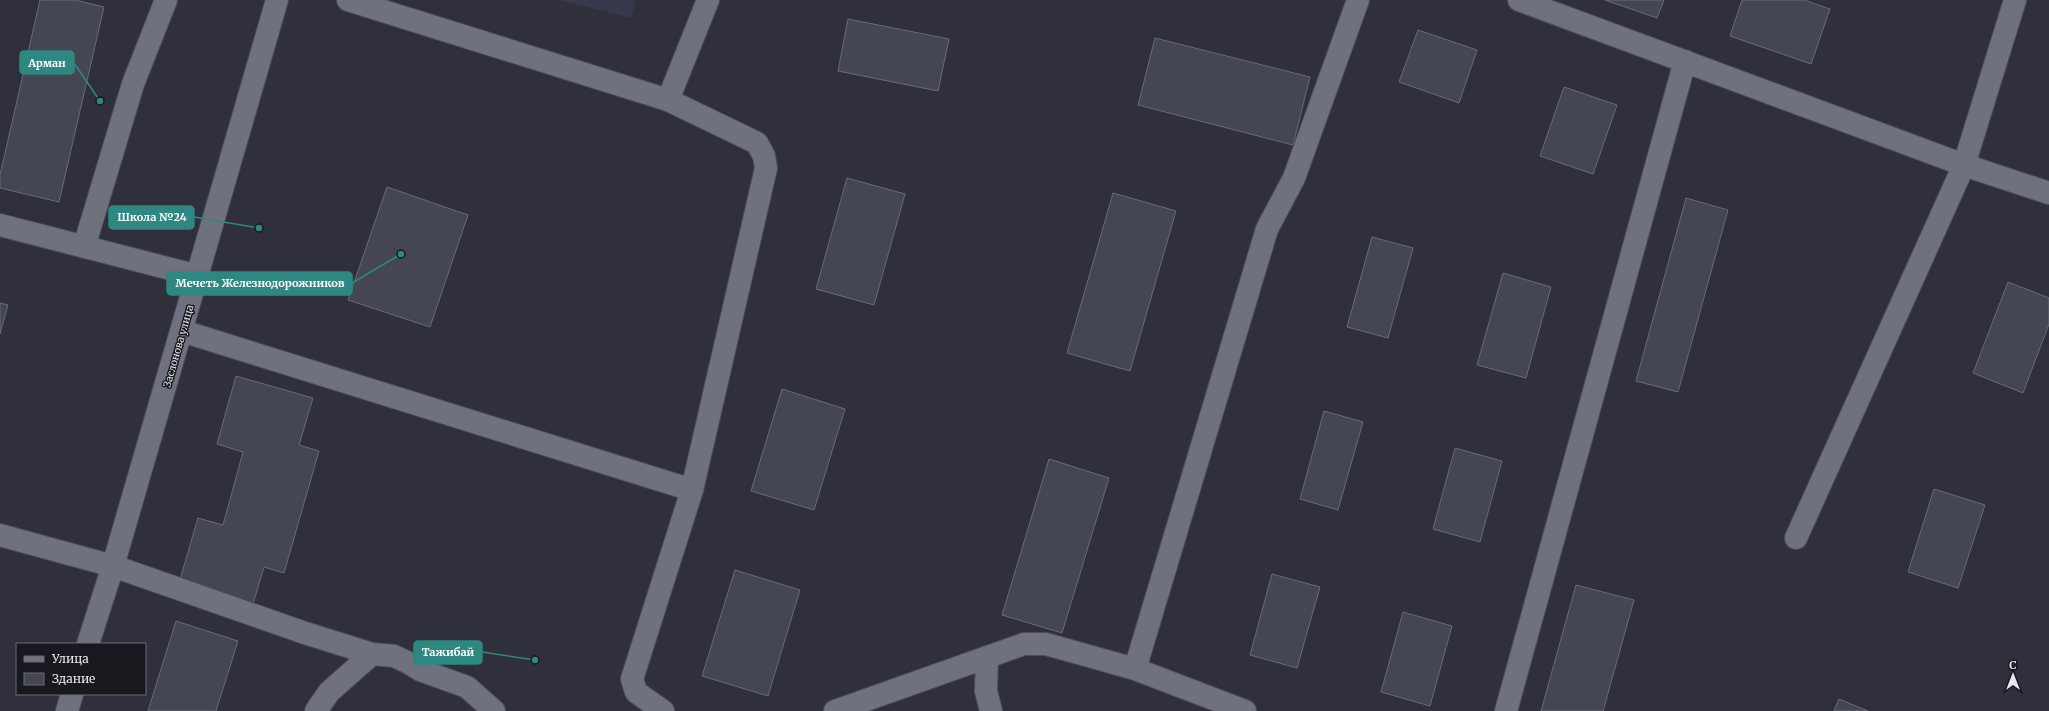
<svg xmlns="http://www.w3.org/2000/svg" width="2049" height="711" font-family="Merriweather,serif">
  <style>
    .built { fill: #373849 }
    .building { fill: #444652; stroke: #6a6b78 }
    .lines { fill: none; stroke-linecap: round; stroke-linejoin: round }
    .minor-casing { stroke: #4d4e57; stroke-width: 24 }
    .minor { stroke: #6f717e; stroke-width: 22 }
    .labels { text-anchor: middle; stroke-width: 3; stroke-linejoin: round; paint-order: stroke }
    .street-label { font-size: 10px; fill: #e6e7ee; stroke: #18191e }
    .leader { fill: none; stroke: #2f8781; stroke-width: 1.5 }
    .callout-dot { fill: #2f8781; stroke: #18191e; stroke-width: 1.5 }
    .callout { fill: #2f8781; stroke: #2f8781; stroke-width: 1.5 }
    .callout-label { font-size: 11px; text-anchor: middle; font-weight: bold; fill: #fff }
  </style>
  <rect width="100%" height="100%" fill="#2f303b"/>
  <path class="built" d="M558,0H636L631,18Z"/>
  <path class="building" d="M40,0H75L104,7L59,202L0,188V175Z
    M1605,0H1664L1657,18Z
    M1742,0H1804L1830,9L1811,64L1730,36Z
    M848,19L949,39L938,91L838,71Z
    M1418,30L1477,50L1459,103L1399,82Z
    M1155,38L1310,77L1293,145L1138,105Z
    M1564,87L1617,105L1593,174L1540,156Z
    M847,178L905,194L874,305L816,289Z
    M387,187L468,215L430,327L348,300Z
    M1113,193L1176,211L1130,371L1067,353Z
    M1686,198L1728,210L1678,392L1636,381Z
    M1372,237L1413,248L1388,338L1347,327Z
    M1503,273L1551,287L1526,378L1477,365Z
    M2008,282L2049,298V324L2023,393L1973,373Z
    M0,303L8,305L0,334Z
    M236,376L313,398L299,445L319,451L284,573L264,567L253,604L179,583L198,518L223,525L243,452L217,444Z
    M782,389L845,409L814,510L751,491Z
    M1324,411L1363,422L1338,510L1300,499Z
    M1455,448L1502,461L1480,542L1433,529Z
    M1049,459L1109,478L1062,633L1002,615Z
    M1934,489L1985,505L1958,588L1908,572Z
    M735,570L800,590L768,696L702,676Z
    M1272,574L1320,587L1297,668L1250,655Z
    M1576,585L1634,600L1603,711H1541Z
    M1403,612L1452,626L1430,706L1381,692Z
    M176,621L238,641L216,711H148Z
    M1839,699L1868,711H1834Z"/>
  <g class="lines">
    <defs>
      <path id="minor" d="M348,0L668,100L708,0
        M1519,0L1964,165L2049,193
        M668,100L757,143L764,156L766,168L692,490
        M0,225L198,276
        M84,247L133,84L166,0
        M182,331L692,490L632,679L636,692L663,711
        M0,535L113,566L305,633L372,654L394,656L409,663L420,670L467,687L494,711
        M1796,538L1964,165L2015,0
        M88,644L113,566L277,0
        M987,657L986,691L991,711
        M67,711L72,694
        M316,711L329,692L372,654
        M835,711L1024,644H1046L1135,669
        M1245,711L1135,669L1267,229L1294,178L1358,0
        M1506,711L1685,61"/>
    </defs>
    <use href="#minor" class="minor-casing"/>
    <use href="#minor" class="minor"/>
  </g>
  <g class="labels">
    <g class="street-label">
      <text transform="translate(178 346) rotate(-74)" y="4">Заслонова улица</text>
    </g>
  </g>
  <path class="leader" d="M100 101L74 63M259 228L194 217M401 254L352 283M535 660L482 652"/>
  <g class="callout-dot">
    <circle cx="100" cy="101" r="4"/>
    <circle cx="259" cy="228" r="4"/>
    <circle cx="401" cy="254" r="4"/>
    <circle cx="535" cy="660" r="4"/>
  </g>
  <g class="callout">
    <rect x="20" y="51" width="54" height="23" rx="4"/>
    <rect x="109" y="206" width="85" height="23" rx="4"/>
    <rect x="167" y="272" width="185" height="23" rx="4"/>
    <rect x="414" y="641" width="68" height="23" rx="4"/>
  </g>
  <g class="callout-label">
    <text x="47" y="67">Арман</text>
    <text x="152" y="221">Школа №24</text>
    <text x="260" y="287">Мечеть Железнодорожников</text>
    <text x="448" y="656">Тажибай</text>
  </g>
  <rect x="16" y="643" width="130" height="52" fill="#18191e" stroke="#6a6b71"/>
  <rect x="24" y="656" width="20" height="6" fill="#6f717e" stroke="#6a6b71"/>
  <text x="52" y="663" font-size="12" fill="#e6e7ee">Улица</text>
  <rect x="24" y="673" width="20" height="12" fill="#444652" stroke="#6a6b71"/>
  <text x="52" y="683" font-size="12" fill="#e6e7ee">Здание</text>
  <g transform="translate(2013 675)" stroke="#18191e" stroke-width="3" paint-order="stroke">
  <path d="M0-3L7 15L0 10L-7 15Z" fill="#e6e7ee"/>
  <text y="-6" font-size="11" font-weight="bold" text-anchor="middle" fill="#e6e7ee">С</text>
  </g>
</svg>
